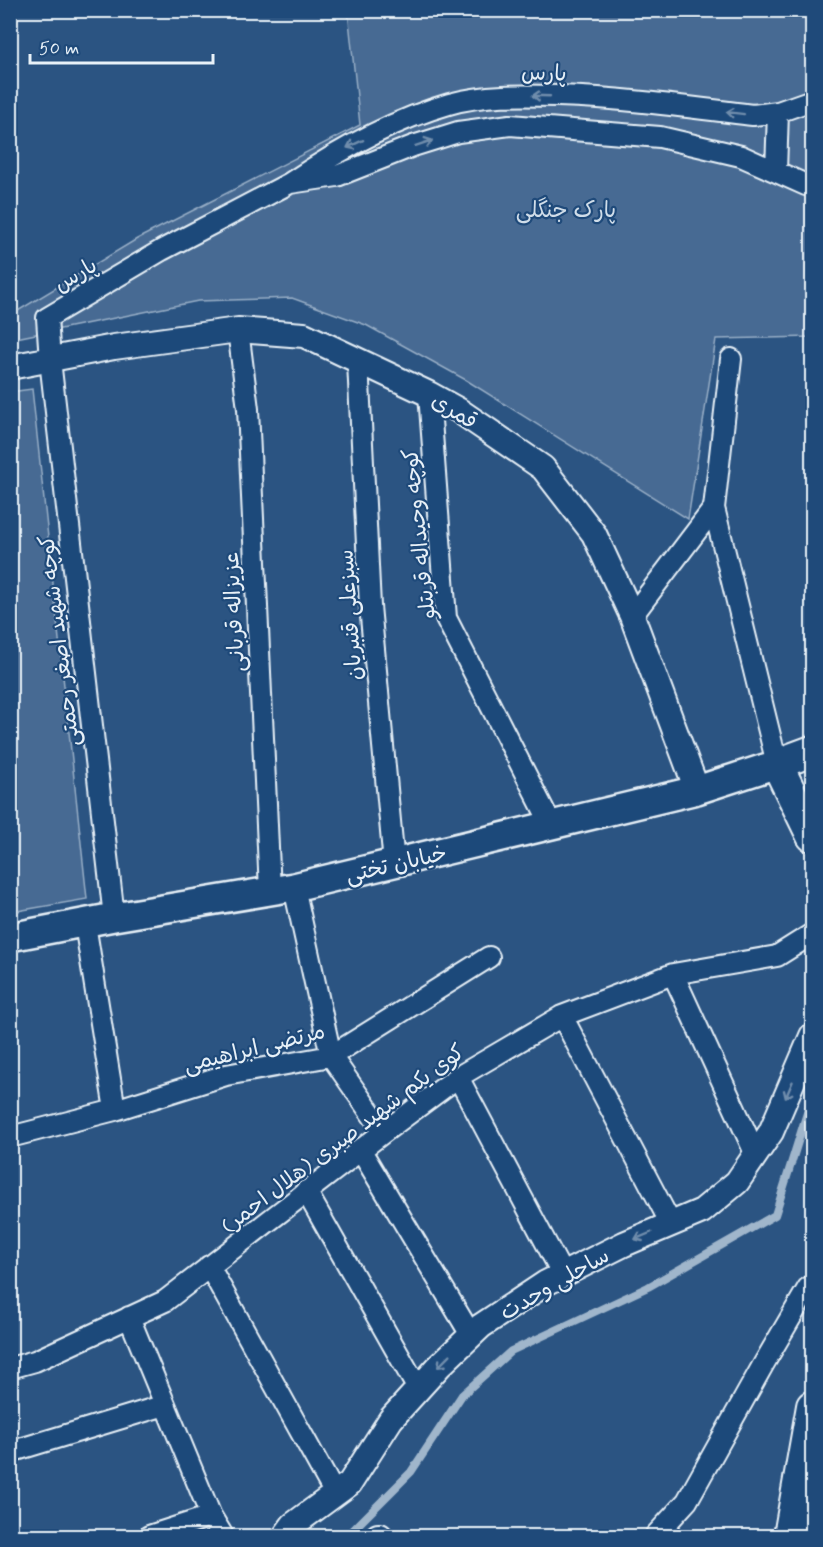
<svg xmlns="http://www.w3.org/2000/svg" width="823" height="1547" font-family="Mynerve,'Playpen Sans Arabic',sans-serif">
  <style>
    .green { fill: #476b93; stroke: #98aec6; stroke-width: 1.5 }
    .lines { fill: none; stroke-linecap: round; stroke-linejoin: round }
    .stream { stroke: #a0b6cb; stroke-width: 8 }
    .minor-casing { stroke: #e8f1f8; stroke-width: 24 }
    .tertiary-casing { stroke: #e8f1f8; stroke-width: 28 }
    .secondary-casing { stroke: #e8f1f8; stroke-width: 32 }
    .primary-casing { stroke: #e8f1f8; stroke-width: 34 }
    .minor { stroke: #1f4a7a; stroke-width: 20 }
    .tertiary { stroke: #1f4a7a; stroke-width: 24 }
    .secondary { stroke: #1f4a7a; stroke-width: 27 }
    .primary { stroke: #1f4a7a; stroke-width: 30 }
    .oneway { stroke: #6f8dac }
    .labels { text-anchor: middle; stroke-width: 4.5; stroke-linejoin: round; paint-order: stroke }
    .street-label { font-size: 22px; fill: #e8f1f8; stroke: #1f4a7a }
    .park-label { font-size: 22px; fill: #d0dde9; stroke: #1f4a7a }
  </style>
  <rect width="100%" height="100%" fill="#2b5482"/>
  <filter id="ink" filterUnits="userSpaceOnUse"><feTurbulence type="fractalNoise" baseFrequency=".0167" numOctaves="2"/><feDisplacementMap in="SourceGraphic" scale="12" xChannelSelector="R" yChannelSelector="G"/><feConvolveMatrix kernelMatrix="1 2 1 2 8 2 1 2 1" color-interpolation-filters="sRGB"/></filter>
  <g filter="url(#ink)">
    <path class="green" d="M348,11H812V337L716,339L688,519L466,380L366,325L292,298L198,301L11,339V315L137,239L360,125Z
      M32,389L87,899L11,912L10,392Z"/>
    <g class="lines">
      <path class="stream" d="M347,1536L411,1472L462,1395L511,1351L648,1287L775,1215L812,1097"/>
      <defs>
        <path id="minor" d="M812,100L778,112L753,115C688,107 623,98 558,96C521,95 484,94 449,104C393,120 339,150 290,183L337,176L413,146L458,132L510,125L660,137L741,156L806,185H812
          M776,171L778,112
          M238,330L248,409L270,891
          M731,359L714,508L777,764
          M358,362L370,606L394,864
          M429,394L446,618L552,826
          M632,616L714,508
          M294,887L331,1056L384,1132
          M114,917L50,360L47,318L162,250L290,183
          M85,924L115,1110
          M673,974L756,1155
          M562,1016L671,1224
          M458,1077L563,1275
          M10,1137L115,1110L226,1075L331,1056L489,957
          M360,1149L471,1335
          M306,1191L418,1389
          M209,1266L335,1494
          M129,1317L211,1516L223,1536
          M10,1368L35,1361L165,1301L384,1132L458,1077L562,1016L673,974L777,956L812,934
          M10,1452L165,1405
          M149,1536L211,1516
          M655,1536L687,1501L763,1365L808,1288L812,1285"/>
        <path id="tertiary" d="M10,367L114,347L238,330L304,335L429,394L458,410L543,468L594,534L632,616L697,790
          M285,1536L293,1525L350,1483L391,1419L440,1365L481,1326L546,1283L624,1244L702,1211L737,1182L771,1132L812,1036
          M378,1536H380"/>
        <path id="secondary" d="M10,937L114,917L294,887L697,790L777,764"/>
        <path id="primary" d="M812,751L777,764L812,836
          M789,1536L812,1406"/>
      </defs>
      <use href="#minor" class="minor-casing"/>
      <use href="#tertiary" class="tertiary-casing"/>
      <use href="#secondary" class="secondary-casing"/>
      <use href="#primary" class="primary-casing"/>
      <use href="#minor" class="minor"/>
      <use href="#tertiary" class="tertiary"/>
      <use href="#secondary" class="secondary"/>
      <use href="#primary" class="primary"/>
    </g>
    <defs><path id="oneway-shaft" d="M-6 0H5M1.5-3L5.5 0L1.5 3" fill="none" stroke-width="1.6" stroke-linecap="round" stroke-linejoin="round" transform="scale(1.5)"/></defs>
    <g class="oneway">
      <use href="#oneway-shaft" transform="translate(541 96) rotate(-178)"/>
      <use href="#oneway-shaft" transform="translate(735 113) rotate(-173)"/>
      <use href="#oneway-shaft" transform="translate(424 143) rotate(-18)"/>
      <use href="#oneway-shaft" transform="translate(355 144) rotate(155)"/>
      <use href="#oneway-shaft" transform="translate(789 1090) rotate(113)"/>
      <use href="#oneway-shaft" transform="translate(643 1236) rotate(157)"/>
      <use href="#oneway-shaft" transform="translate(444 1361) rotate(135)"/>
    </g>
  </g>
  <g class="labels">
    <g class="street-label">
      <text transform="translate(544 72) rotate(2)" y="8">پارس</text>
      <text transform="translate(75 274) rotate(-31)" y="8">پارس</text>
      <text transform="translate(455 410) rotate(31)" y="8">قمری</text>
      <text transform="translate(418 534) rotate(-96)" y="8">کوچه وحیداله قربتلو</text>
      <text transform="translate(233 612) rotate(-93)" y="8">عزیزاله قربانی</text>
      <text transform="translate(349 615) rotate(-94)" y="8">سبزعلی قنبریان</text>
      <text transform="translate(58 641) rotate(-97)" y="8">کوچه شهید اصغر رحمتی</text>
      <text transform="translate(396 863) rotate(-13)" y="8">خیابان تختی</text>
      <text transform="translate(254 1047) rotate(-14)" y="8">مرتضی ابراهیمی</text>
      <text transform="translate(342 1138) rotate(-37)" y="8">کوی یکم شهید صبری (هلال احمر)</text>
      <text transform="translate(554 1283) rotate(-30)" y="8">ساحلی وحدت</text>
    </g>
    <g class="park-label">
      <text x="566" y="217">پارک جنگلی</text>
    </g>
  </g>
  <rect width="823" height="1547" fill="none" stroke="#1f4a7a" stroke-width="36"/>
  <rect x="18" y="18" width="787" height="1511" fill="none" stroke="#e8f1f8" stroke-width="2" filter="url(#ink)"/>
  <path d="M30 54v9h183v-9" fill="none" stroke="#e8f1f8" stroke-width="3"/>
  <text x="39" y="54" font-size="18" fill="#e8f1f8" stroke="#1f4a7a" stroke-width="4.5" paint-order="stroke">50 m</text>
</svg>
